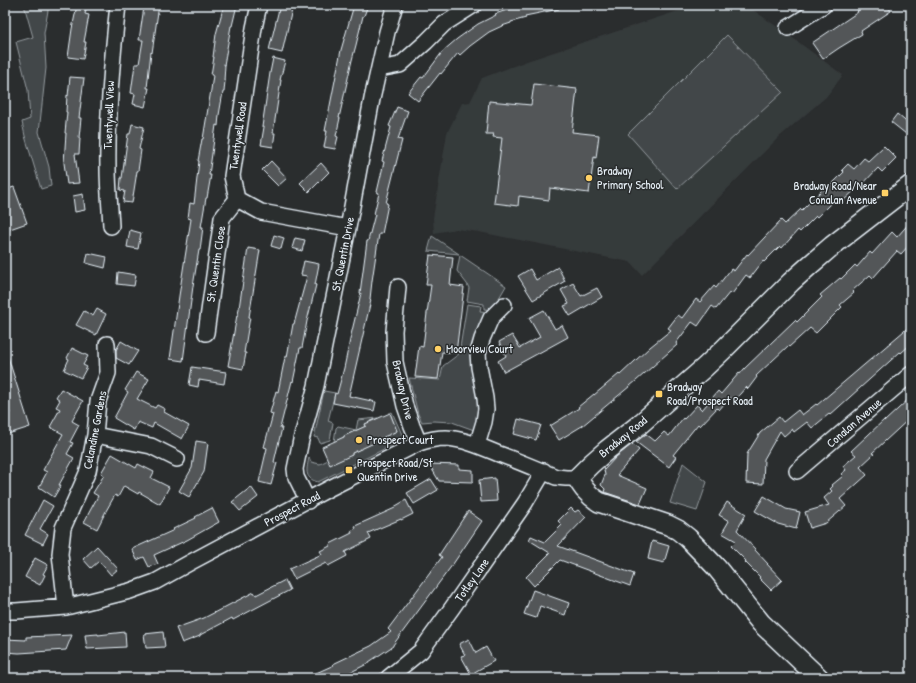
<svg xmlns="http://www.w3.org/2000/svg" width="916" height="683" font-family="'Patrick Hand',sans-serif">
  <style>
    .built { fill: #363a3b }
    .green { fill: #424648; stroke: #959ca0 }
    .building { fill: #535759; stroke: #e8f1f8 }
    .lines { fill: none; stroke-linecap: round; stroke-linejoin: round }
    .minor-casing { stroke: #e8f1f8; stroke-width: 18 }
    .major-casing { stroke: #e8f1f8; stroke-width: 22 }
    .minor { stroke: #2a2d2e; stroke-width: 15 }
    .major { stroke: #2a2d2e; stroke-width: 19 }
    .poi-dot { fill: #ffd166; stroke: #2a2d2e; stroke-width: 1.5 }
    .labels { text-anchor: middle; stroke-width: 3; stroke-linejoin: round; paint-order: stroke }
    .street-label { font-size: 12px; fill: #e8f1f8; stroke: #2a2d2e }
    .poi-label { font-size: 12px; fill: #e8f1f8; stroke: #2a2d2e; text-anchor: start }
  </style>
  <rect width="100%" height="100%" fill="#2a2d2e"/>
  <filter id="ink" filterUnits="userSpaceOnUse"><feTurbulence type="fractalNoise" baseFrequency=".025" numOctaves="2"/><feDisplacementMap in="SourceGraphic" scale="8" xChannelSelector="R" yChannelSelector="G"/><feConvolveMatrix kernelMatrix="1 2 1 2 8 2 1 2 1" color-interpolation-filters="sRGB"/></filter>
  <g filter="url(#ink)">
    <path class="built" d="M696,5H746L786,33L843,75L826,97L778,138L642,275L630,262L479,232L456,229L434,233L433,218L447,133L462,103L470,102L482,78L527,61Z"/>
    <path class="green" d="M24,5H49L44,33L46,68L39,132L49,167L51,186L41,189L25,136L22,122L30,119L28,90L16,42L33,37Z
      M727,35L783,92L677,189L628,134Z
      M432,236L459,254L428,251Z
      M460,255L506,286L492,310L484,309V304L467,301L469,288L467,284L457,271Z
      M467,304L481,306L480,311L491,312L472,345L477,376L479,420L474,430L452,422L434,421L422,422L418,414L409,378L440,380L443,366L459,354Z
      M324,391L335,393L328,421L333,423L330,440L320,443L318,438L314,437Z
      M392,412L404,439L318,482C303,478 307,469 309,457L311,462L320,464L328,460L352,455V453L373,443V442L397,431L390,413Z
      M378,418L365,424L366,426L344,436V437L334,442L336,428L338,426L356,430L358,420Z
      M683,463L707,482L697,511L670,503Z"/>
    <path class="building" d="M77,5H87L85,14L89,15L84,42H86L83,59L68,57L72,29Z
      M149,5H159L152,53L151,52L147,88H149L145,107L133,104L135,94L131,93L135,64H139L143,40H139L144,7H148Z
      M224,5H237L232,26H231L224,65H225L224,81H225L224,92H223L219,115L218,126L216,125L209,175H211L207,198H206L201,227H203L200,250H199L193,286L183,361L170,359L179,296L191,219L188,218L190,203L194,204L199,161H198L202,139H203L211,90L213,75H211L214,57H213L216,34Z
      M280,5H293L282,53L269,50Z
      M354,5H368L364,16H363L356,45L352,60L339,118H340L336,136L338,137L335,149L324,147L327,131H325L341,50Z
      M525,5H558L559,9L525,16L526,18L511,22V23L502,26L489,32L470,46L460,55L458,53L441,74L440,73L418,101L408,93L421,77L423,78L443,51L457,39L478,24L496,15L495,14L513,8Z
      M867,5H887L891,11L861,31L862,34L839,48L823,59L812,43L858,12L857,11Z
      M273,58L285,61L280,80H281L273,133H275L273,147L261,145L264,127H262L270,73Z
      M70,77L84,78L79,118H81L79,138H80L79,154H75L79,183L67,184L64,163L66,133H65L67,112H66L67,95L68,96Z
      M534,84L577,89L572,132L599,135L596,158L594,157L589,193L550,188L549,200L519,196L518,206L494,203L502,138L493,137L494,134H486L489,101L531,105Z
      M397,107L408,111L398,139L402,140L386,203L388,204L382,234H379L372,281L370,299L371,300L349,396L376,402L374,411L333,403L335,393L337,394L344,368L351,335L357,310L361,293H360L367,241H368L375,214H374L379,193L377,192L384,162L382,161L391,127L389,126Z
      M897,114L911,126V138L891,122Z
      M132,124L144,127L139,149L141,150L138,171H137L132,203L123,202L125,191L120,190L121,178H122L128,134H130Z
      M884,146L896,158L882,172L878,168L860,187L859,186L841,203L836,198L817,217L816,216L800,232L798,230L782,248L780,246L764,262L763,261L750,278L746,275L732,294L730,292L716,309L712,306L698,326L692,322L676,343L677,345L636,381L582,426L559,440L550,426L579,408L578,407L594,394V395L619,374L620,375L650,347L671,330L668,328L678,315L682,318L696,299L700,302L714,286L716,288L731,269L734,271L747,254L748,255L781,220L785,224L801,209L802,210L823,189L825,191L844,172L842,170L848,164L854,169L864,158L868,161Z
      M271,161L287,178L278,186L262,170Z
      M321,163L329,172L309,192L300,183Z
      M14,187L27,223L7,230L5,223V190Z
      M83,194L85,210L75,212L73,196Z
      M911,221V243L901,254L897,251L873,278L870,275L852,291L854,293L840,305L842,307L816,333L810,328L789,347L788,346L756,376L757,377L748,389L746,387L734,401L730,397L719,410L717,408L700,426L698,424L673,455L676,457L669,467L636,442L646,434L655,441L664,432L669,436L683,418L684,419L697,405L702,410L718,391L721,394L739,373L740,374L744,369L795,320L797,322L822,297L820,295L840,278L841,279L855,265L857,267L870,252L872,254L892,232L897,237Z
      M130,230L141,233L138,249L127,247Z
      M274,235L284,238L281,249L271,246Z
      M295,238L305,240L302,251L292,248Z
      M248,248L260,250L249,317H250L244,353H246L243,369L228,366L237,315H238Z
      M88,253L107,257L105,268L86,263Z
      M430,255L453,257L450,285L464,287L456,353L442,352L438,379L415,377L419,346L423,347L427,313L431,285H426Z
      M304,261L319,264L315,285H316L307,321L302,348H300L293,382L292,381L280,428H282L274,462L277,463L271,485L259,482L267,448L264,447L273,414L270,413L276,391L278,392L285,357H287L293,324H294L307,276L301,275Z
      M558,267L565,281L533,300L518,276L530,269L536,280Z
      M118,272L136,275L134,286L117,284Z
      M573,283L581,296L597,288L602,297L570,316L564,306L569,304L561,290Z
      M97,309L106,314L96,335L76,325L84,311L93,316Z
      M544,310L555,329L562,325L568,337L504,372L498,361L506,356L499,342L512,335L520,348L540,337L529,318Z
      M911,325V344L901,353L900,352L830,415L829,414L812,428L807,422L794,432L792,429L784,436L780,431L764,459L763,484L746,483L747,454L760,433L779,417L783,422L798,410L802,415L816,404L817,405Z
      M121,341L138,351L129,365L116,358V350Z
      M72,348L88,356L83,365L87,367L81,378L64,370L69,359L67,358Z
      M5,357H8L30,427L5,435V415L10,413L5,399Z
      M192,367L226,372L224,384L199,380L198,387L189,385Z
      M136,372L149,379L137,399L155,408L157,405L165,409L164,412L189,426L182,439L154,423L152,428L138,422L134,430L114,418L128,392L125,390Z
      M61,389L83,401L72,421L79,425L70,442L73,443L67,454L74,458L59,485H61L54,497L39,487L47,472L43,470L63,434L50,427L60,409L56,407L60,400L56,397Z
      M911,397V417L872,453L874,454L860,467L867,475L840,499L846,506L826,523L810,528L805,512L829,505L824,498L832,491L830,489L833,486L832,485L843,476L841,474L846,470L843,466L856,455L851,451L884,420L885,421Z
      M390,413L397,431L373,442L374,443L352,453V455L330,465L322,447L344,437V436L366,426L365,424Z
      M518,419L541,425L536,440L514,434Z
      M196,441L208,443L204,472L189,497L179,491L192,468Z
      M632,444L639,450L617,475L647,488L640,504L604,492L605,489L601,485L605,475L604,470L616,457Z
      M112,454L136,468L138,464L154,472L151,478L169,487L160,504L139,492L138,494L124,486L118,497L115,495L106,511L97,529L84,522L98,496L93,493L104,475L101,473Z
      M429,464L459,465V469L473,470V482L439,481Z
      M495,478L497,501L481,502L479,480Z
      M431,479L438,490L414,504L407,493Z
      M251,487L258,497L240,511L232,502Z
      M764,496L786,509L800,512L796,529L778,524L755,511Z
      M43,500L53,506L40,529L48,534L43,544L25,535Z
      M406,500L413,514L401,520V519L368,533L371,539L345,552L347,556L328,566L326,563L294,579L289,569L322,554L320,551L330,546V544L352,533L351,531L356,528L355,526L395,508L394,507Z
      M727,502L746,514L737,530L755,549V550L768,564H767L782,580L771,590L759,578L760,577L745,562L746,561L731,546L736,541L722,533L729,521L719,515Z
      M212,508L219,522L187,540L154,555L158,564L149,567L144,557L137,560L132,549L174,530L173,529L196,518L195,517Z
      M571,508L575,512L578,510L586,517L558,546L634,574L630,586L560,560L534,586L526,577L550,553L529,540L531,536L545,542L562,525L558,521Z
      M468,511L482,521L453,564L393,645V646L369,662V663L339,678H305L334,665L333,664L371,646L391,632L388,629L442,557L439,555Z
      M652,541L669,546L664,563L648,559Z
      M97,546L118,569L111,575L99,561L91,568L83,559Z
      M35,558L48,565L43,574L45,575L40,585L25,577Z
      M285,580L290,590L233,620L232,618L200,635V636L182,643L176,628L204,618L254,592L256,595Z
      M533,590L569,603L565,615L540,606L536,618L524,614Z
      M125,632L126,647L87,649L85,635L98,634V635Z
      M163,632L165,647L146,648L144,634Z
      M72,635L66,650L19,653L5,652V639L26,640V637Z
      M469,639L476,653L486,647L494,661L471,674L461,656L465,655L459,644Z"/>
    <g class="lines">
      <defs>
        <path id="minor" d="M259,5L254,28L232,176L237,199L261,212L348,228
          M788,28L824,5
          M379,69L400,65L426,42L444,24L474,5
          M111,226C110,206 108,187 108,168C107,113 112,59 118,5
          M398,287L394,331L395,362L405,406L412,426L419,443
          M206,333L222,218L237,199
          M95,435L151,446L177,459
          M477,445L484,422L486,409L485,398L479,367L478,353L482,339L491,318L504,305
          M797,471L911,374
          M308,501L296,477L295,469L301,440L316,386L348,228L372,99L387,32L395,5
          M66,607L60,554L63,528L88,471L95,435L98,401L108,373L107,344
          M5,611H16L66,607L130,591L155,582L191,562L330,488L419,443C428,440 437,438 446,438C464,439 482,447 499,454C518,461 537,469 556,477L566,478H577
          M388,678L421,651L452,608L525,503L544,471"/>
        <path id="major" d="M819,678L761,623L716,567L688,538L678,530L668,525L599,502C588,495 583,488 577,478L591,464L607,450L639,425L705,367L723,350L791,282L810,265L832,246L911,185"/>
      </defs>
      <use href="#minor" class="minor-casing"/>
      <use href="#major" class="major-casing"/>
      <use href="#minor" class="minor"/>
      <use href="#major" class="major"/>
    </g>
  </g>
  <g class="poi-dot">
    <circle cx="589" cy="178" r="4"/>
    <rect x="881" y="189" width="8" height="8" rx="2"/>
    <circle cx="438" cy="349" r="4"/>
    <rect x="655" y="390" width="8" height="8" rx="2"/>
    <circle cx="359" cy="440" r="4"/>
    <rect x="345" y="466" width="8" height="8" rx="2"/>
  </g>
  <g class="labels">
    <g class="street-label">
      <text transform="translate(109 115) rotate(-88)" y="4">Twentywell View</text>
      <text transform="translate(238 136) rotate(-82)" y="4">Twentywell Road</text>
      <text transform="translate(343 254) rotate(-79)" y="4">St. Quentin Drive</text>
      <text transform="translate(216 264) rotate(-82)" y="4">St. Quentin Close</text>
      <text transform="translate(403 390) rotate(77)" y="4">Bradway Drive</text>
      <text transform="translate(854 423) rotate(-41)" y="4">Conalan Avenue</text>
      <text transform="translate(95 430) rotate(-79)" y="4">Celandine Gardens</text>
      <text transform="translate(623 437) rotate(-39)" y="4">Bradway Road</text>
      <text transform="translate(292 509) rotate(-28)" y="4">Prospect Road</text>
      <text transform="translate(472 580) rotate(-55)" y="4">Totley Lane</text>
    </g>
    <g class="poi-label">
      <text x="597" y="175">Bradway<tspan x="597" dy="14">Primary School</tspan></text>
      <text x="877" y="190" text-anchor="end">Bradway Road/Near<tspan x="877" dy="14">Conalan Avenue</tspan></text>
      <text x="446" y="353">Moorview Court</text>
      <text x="667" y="391">Bradway<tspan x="667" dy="14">Road/Prospect Road</tspan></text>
      <text x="367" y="444">Prospect Court</text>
      <text x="357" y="467">Prospect Road/St<tspan x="357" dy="14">Quentin Drive</tspan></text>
    </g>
  </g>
  <rect width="916" height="683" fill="none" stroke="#2a2d2e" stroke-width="20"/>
  <rect x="10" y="10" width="896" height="663" fill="none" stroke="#e8f1f8" stroke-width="1.5" filter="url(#ink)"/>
</svg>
